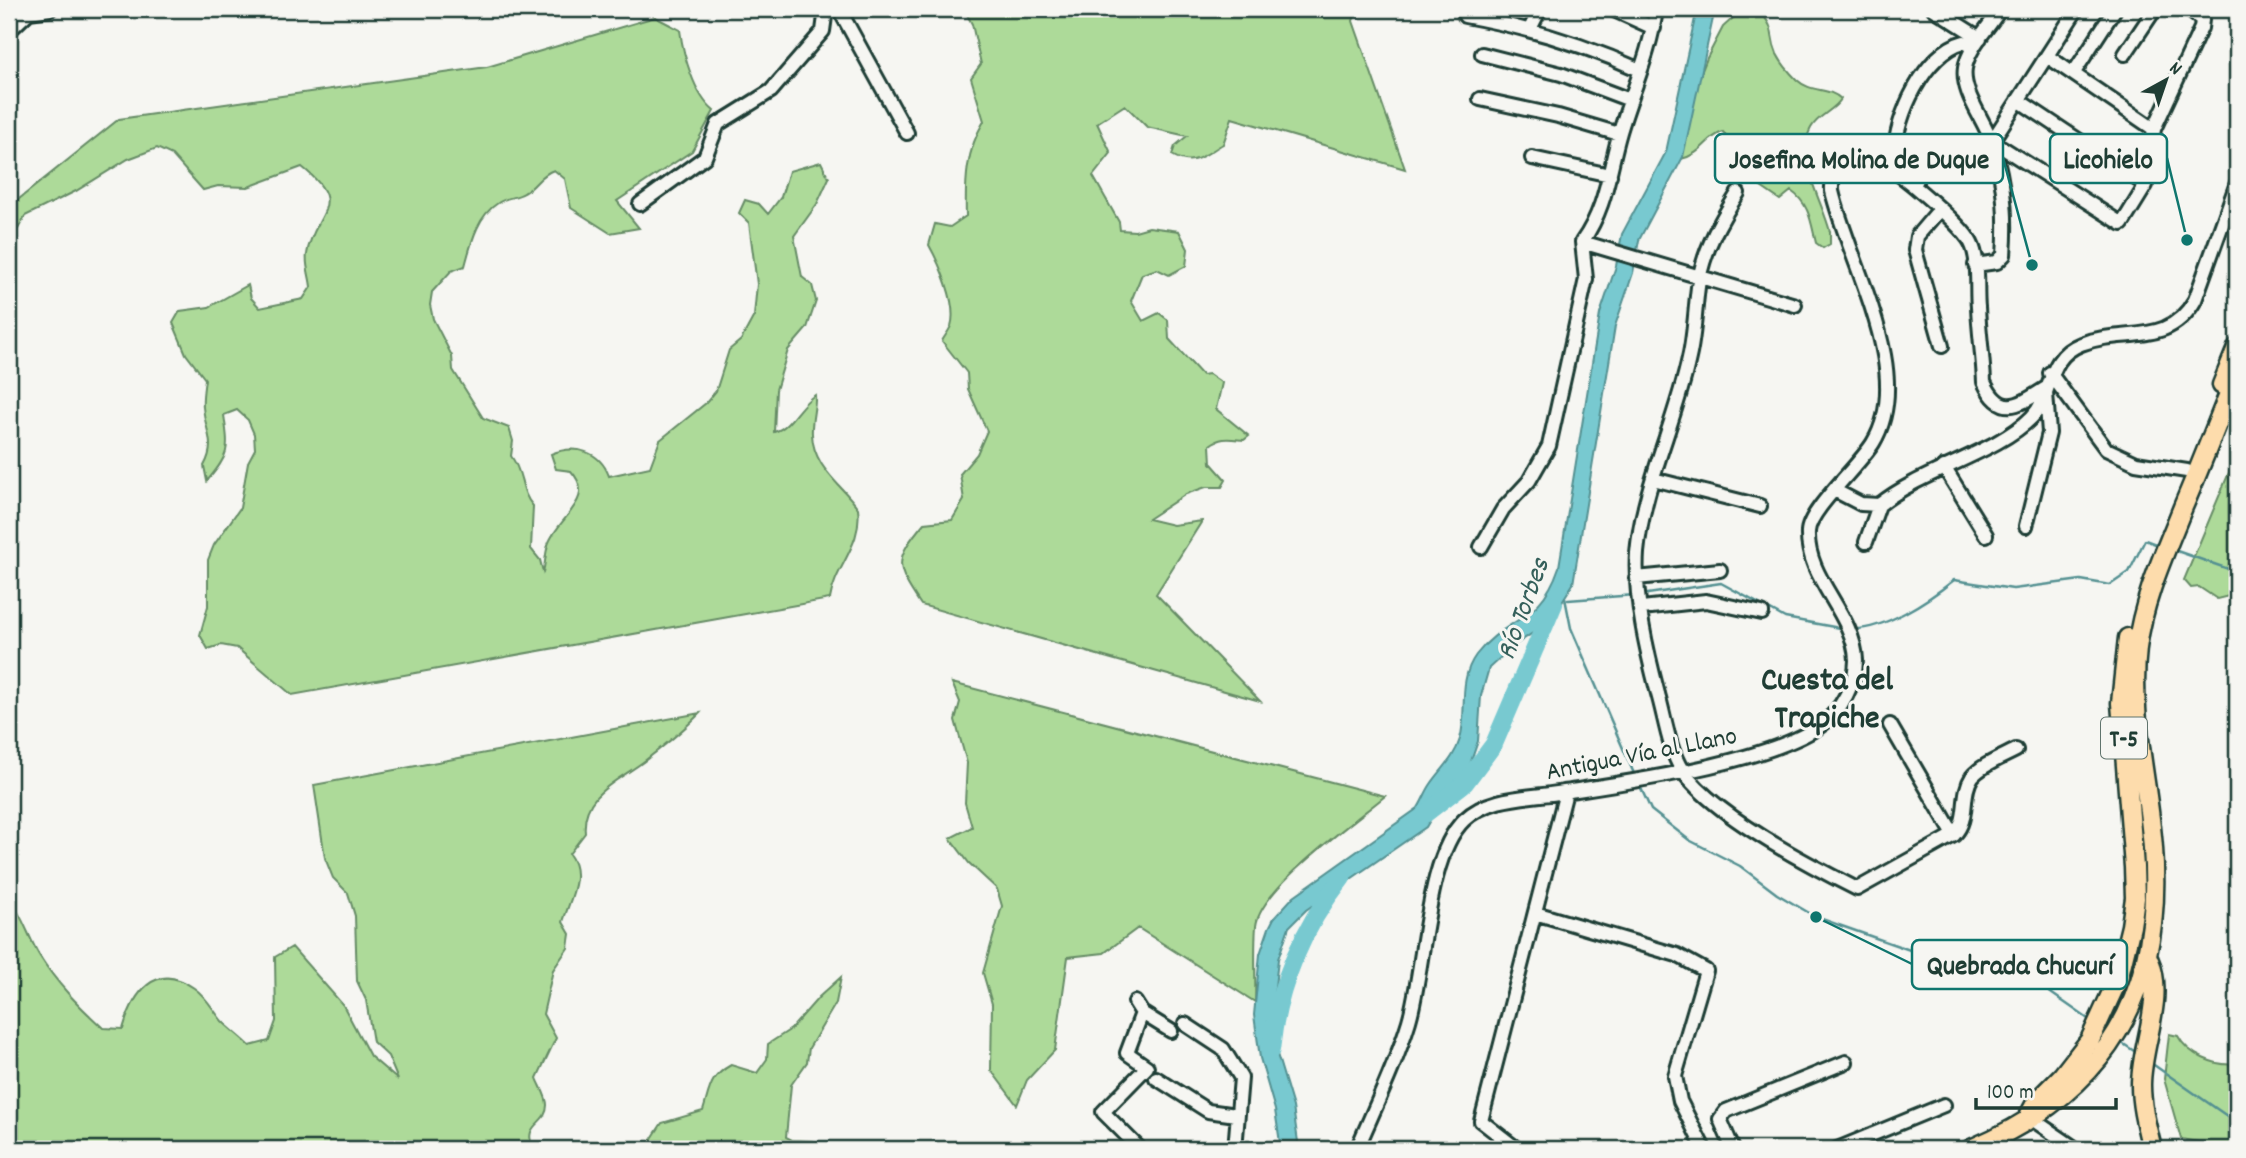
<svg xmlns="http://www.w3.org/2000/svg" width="2246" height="1158" font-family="Dekko,sans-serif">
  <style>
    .green { fill: #adda99; stroke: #668c66; stroke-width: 2 }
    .water { fill: #78c9d0; stroke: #549192; stroke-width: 2 }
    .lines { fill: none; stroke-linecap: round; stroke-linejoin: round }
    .stream { stroke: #549192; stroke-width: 2.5 }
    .river { stroke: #78c9d0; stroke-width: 18 }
    .minor-casing { stroke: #1f3d34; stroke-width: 18 }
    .highway-casing { stroke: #1f3d34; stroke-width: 23 }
    .minor { stroke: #f6f6f2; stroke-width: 12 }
    .highway { stroke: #fddcac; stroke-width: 18 }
    .labels { text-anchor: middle; stroke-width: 6; stroke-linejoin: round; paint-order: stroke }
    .shield { fill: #f6f6f2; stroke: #60746d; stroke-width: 2 }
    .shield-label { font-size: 24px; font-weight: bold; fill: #1f3d34 }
    .street-label { font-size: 26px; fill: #1f3d34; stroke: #f6f6f2 }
    .water-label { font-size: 28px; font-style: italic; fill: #35605b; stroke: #f6f6f2 }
    .district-label { font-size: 33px; font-weight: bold; fill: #1f3d34; stroke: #f6f6f2 }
    .leader { fill: none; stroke: #0f766e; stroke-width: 2.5 }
    .callout-dot { fill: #0f766e; stroke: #f6f6f2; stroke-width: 2.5 }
    .callout { fill: #f6f6f2; stroke: #0f766e; stroke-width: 2.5 }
    .callout-label { font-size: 28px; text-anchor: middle; font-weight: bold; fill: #1f3d34 }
  </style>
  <rect width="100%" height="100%" fill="#f6f6f2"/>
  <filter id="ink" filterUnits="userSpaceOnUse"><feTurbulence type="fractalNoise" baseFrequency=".0143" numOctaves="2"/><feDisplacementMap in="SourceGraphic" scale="14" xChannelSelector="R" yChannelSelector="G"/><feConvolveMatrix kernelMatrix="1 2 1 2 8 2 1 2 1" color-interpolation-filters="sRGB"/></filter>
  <g filter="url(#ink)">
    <path class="green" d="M964,9H1357L1353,21L1405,169L1232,118L1223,144C1204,155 1193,168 1172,155L1175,146L1187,136L1147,127L1125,105L1097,123L1111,153L1093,176L1119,222L1120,230L1135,231L1149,227L1179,231L1188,249L1186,266L1169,275L1157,269L1142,274L1131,301L1143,321L1159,313L1168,320L1169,339L1202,375L1209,374L1222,383L1216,409L1249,436L1244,440C1231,439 1221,436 1210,445L1211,463L1226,480L1222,487H1206L1186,494L1148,519L1173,525L1202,521L1156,594L1260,701L921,605C895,566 893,560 924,523L952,520L964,500L960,474L977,454L987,431L968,389L967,373L942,341C944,337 949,331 951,326C958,305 939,263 929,245L935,224L950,227L966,216C965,181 966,151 984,121L971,78L981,64L972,24Z
      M1743,9L1759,10C1778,32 1768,34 1777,54C1782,64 1790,73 1797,80C1811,93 1829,87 1841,99C1835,110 1818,115 1811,128C1794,158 1823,202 1830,232V244L1823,248L1816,243C1811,223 1810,204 1791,191L1780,200L1752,181L1729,173L1725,167C1733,154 1734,143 1723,132C1705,138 1703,154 1681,159L1685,114L1707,58L1723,27Z
      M655,17L680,30C683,54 694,95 714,111L692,151L617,201L639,228L610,233L571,208L565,179L554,170C539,175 537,186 524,193C516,198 506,197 498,203C477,216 471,244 465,266L451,271L432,292L430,305L433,319L452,356L453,370L483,418L509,428L513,441L511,456C524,473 520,492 533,506L531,549L540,560L543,572C546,562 545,549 550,540C563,514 596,498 571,471L556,469L551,454C575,444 600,451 609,476L650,467L660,440L706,403L716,391L729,350L741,340L754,316L757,284L749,223L739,213L745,200L759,204L768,214L781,197L789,171L821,162L829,178L817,204L794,236L802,277L812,285L816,301L807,328L788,350L776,390L774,432C792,427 798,405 815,395C816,408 811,420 812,434C813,467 841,484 858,508C863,545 835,566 830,599L292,695L237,648L221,645L208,649L200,635L208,606V560L214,545L240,508L248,462L255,449L254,434L248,420L237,410L224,415C229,450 230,454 207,481L204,466C217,443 205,431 203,407C202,398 204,388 205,379L186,354L173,323L180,311L209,307L248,285L251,298L260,308L303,299L311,287C310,276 305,264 307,254C313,213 351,206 302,167L248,187L218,186L203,190L172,155L157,148L128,159L76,191L25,216L18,229L9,235V207L119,119L487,67Z
      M2233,463H2237V594L2217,599L2199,587L2191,588L2184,580Z
      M952,683L1385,796C1354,822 1260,888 1256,926C1254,950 1256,977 1255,1002L1138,928L1104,953L1068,957L1055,1050L1027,1080L1017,1105L991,1070L992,1004L983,973L1002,906L997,889L969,863L950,838L972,827L965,803L967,763L955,720L960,702Z
      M700,713C685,729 665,745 647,759C621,780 581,792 585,833L569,854C585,875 570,898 563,922L570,934L568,948L553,970L543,1014L556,1038L537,1078C540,1086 547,1097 547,1105C547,1126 522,1122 533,1149H9V898C23,916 28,936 39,955C57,984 78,1005 103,1028L123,1029C133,994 155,960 194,988C206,996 213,1010 222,1021C231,1030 241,1037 250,1046L269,1041L276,1021L275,957L292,947L343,1005L370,1056L398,1080L388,1056L373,1042L366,1000L357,981L355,916L348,893L333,878L325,858L314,785Z
      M841,977L836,1003L809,1048L807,1062L791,1085L786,1137L792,1140L813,1141L818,1149H645L662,1123L703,1111C710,1089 709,1077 731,1065L757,1073L767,1059L768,1044L791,1029L819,997Z
      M2169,1034L2178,1036C2188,1055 2216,1067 2237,1064V1149L2181,1139L2164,1079Z"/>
    <path class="water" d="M1697,9H1715L1683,157L1639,240L1633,273L1615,326L1573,584L1549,622L1512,647L1489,668L1481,696L1478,741L1469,767L1445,795L1426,827L1306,910L1289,927L1278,959L1272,1015L1277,1054L1293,1107L1299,1149H1281L1275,1110L1260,1058L1254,1015L1260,954L1269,928L1274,918L1294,896L1418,808C1423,800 1426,791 1431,784C1442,768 1454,759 1460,739C1468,711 1457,681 1476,655C1506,616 1540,624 1559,567L1600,314L1616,266L1622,234L1666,152Z"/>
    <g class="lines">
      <path class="stream" d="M2174,550L2237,572
        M1641,595L1721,583L1785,618L1845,629
        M1565,598L1571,628L1635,776
        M1568,600L1635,595
        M1851,629C1883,631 1929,600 1954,580L2013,589L2081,580L2110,585L2129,572L2145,540L2161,546
        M1640,786L1651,810L1689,840L1740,866L1777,894L1816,917L1944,962L1976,963L2048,991L2091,1021
        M2119,1041L2137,1053
        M2151,1063L2237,1123"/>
      <path class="river" d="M1425,814L1465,783L1494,744L1554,604
        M1271,1050C1277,987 1303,927 1342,878"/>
      <defs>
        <path id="minor" d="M15,9L29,12L50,9
          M839,9L907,133
          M1612,9L1654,28
          M1934,9L1980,38
          M2077,9L1992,141L2122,224L2146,185L2154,129L2201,28L2202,20L2188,9
          M1465,16C1526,27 1583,44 1640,70
          M1530,29L1540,9
          M9,31L29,12
          M1482,54L1561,74L1630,100
          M2125,54L2155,9
          M2047,56L2154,129
          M2073,74L2115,9
          M1480,99L1558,116L1619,134
          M2018,100L2146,185
          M1532,158L1610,175
          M1916,182L1895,154C1895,117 1925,52 1964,42L1973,47
          M1738,193C1721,220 1705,247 1699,280C1695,305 1695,333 1689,358C1675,424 1643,486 1637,553C1634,597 1647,652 1658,694C1665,718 1669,750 1682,770C1712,814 1809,865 1857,889L1954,835C1970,819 1960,795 1972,777C1981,765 2003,757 2016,750
          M640,204L705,157L718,124L771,91L823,31L826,9
          M1940,209L1917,236L1915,250L1942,346
          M1582,242L1795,305
          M1975,265L1997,262L2004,255C2007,218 2004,178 1992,143C1985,120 1961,93 1965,68C1969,46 1989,28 2000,9
          M2050,373L2106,449L2136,463L2187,471
          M1944,467L1986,535
          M1653,479L1760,506
          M1834,490L1861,504L1879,505C1922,470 1997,453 2032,417C2054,394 2045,358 2081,344C2124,327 2168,348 2195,300L2237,183
          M2026,526L2049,433L2046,393
          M1866,542L1879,505
          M1481,547L1503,509L1529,481L1549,446L1586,279L1582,242C1607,206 1608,173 1620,132C1632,91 1651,51 1656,9
          M1636,578L1720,570
          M1642,608L1706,601L1762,613
          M1890,725L1954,835
          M1535,913L1677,955L1706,971L1675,1076L1680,1101L1704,1149
          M1135,1002L1142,1013L1171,1031
          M1185,1024L1223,1049L1241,1078L1235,1149
          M1156,1078L1208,1111L1236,1115
          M2029,1117L2076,1149
          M1140,1149L1103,1112L1147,1067L1127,1053L1142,1013
          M1357,1149C1375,1107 1396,1064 1409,1021C1425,967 1426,856 1464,820C1490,795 1531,798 1564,792C1629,782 1774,762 1824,723C1841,710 1856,683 1856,660C1854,613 1806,579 1808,532C1808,511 1859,466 1873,443C1916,373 1849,264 1832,191C1831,173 1842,149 1865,154C1885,158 1962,224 1971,243C1980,260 1976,288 1978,307C1979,332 1983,357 1984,382C2001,419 2019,405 2046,388
          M1517,1149L1481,1121L1566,792
          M1733,1149L1720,1119L1726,1111L1846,1062
          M1837,1149L1944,1105"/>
        <path id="highway" d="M2222,385L2237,348
          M2148,958C2166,998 2141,1043 2141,1085C2141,1107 2147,1128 2152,1149
          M2030,1114L2037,1101L2062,1076L2090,1040L2118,979L2131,926L2135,898L2134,867L2121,703L2128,638
          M1971,1149C2107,1092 2164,994 2153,848C2148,781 2129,715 2137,648C2143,599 2165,552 2183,507C2202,463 2219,418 2237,374"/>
      </defs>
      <use href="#minor" class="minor-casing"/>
      <use href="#highway" class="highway-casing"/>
      <use href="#minor" class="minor"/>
      <use href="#highway" class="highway"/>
    </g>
  </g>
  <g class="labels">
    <rect class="shield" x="2101" y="717.5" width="46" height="41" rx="5"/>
    <g class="shield-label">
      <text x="2124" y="746">T-5</text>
    </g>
    <g class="street-label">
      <text transform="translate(1641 752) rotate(-11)" y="9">Antigua Vía al Llano</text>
    </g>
    <g class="water-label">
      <text transform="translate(1521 608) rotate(-70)" y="10">Río Torbes</text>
    </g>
    <g class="district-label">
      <text x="1827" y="689">Cuesta del<tspan x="1827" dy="38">Trapiche</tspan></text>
    </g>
  </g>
  <path class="leader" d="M2032 265L2003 158M2187 240L2167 158M1816 917L1912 964"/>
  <g class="callout-dot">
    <circle cx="2032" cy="265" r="7"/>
    <circle cx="2187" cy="240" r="7"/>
    <circle cx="1816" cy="917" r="7"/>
  </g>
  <g class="callout">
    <rect x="1715" y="134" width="288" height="49" rx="7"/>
    <rect x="2050" y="134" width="117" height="49" rx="7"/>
    <rect x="1912" y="940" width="215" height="49" rx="7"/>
  </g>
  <g class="callout-label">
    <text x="1859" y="168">Josefina Molina de Duque</text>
    <text x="2108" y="168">Licohielo</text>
    <text x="2020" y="974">Quebrada Chucurí</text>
  </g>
  <rect width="2246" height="1158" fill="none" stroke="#f6f6f2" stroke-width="35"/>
  <rect x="18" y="18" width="2211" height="1123" fill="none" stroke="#1f3d34" stroke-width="2.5" filter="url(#ink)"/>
  <g transform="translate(2166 80) rotate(40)" stroke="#f6f6f2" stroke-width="5" paint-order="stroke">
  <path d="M0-5L12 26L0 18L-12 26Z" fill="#1f3d34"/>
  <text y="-10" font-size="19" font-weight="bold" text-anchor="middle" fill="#1f3d34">N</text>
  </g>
  <path d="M1976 1098v10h140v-10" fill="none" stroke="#1f3d34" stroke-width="3.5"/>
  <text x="1987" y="1098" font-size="21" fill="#1f3d34" stroke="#f6f6f2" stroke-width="5" paint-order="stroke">100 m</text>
</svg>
